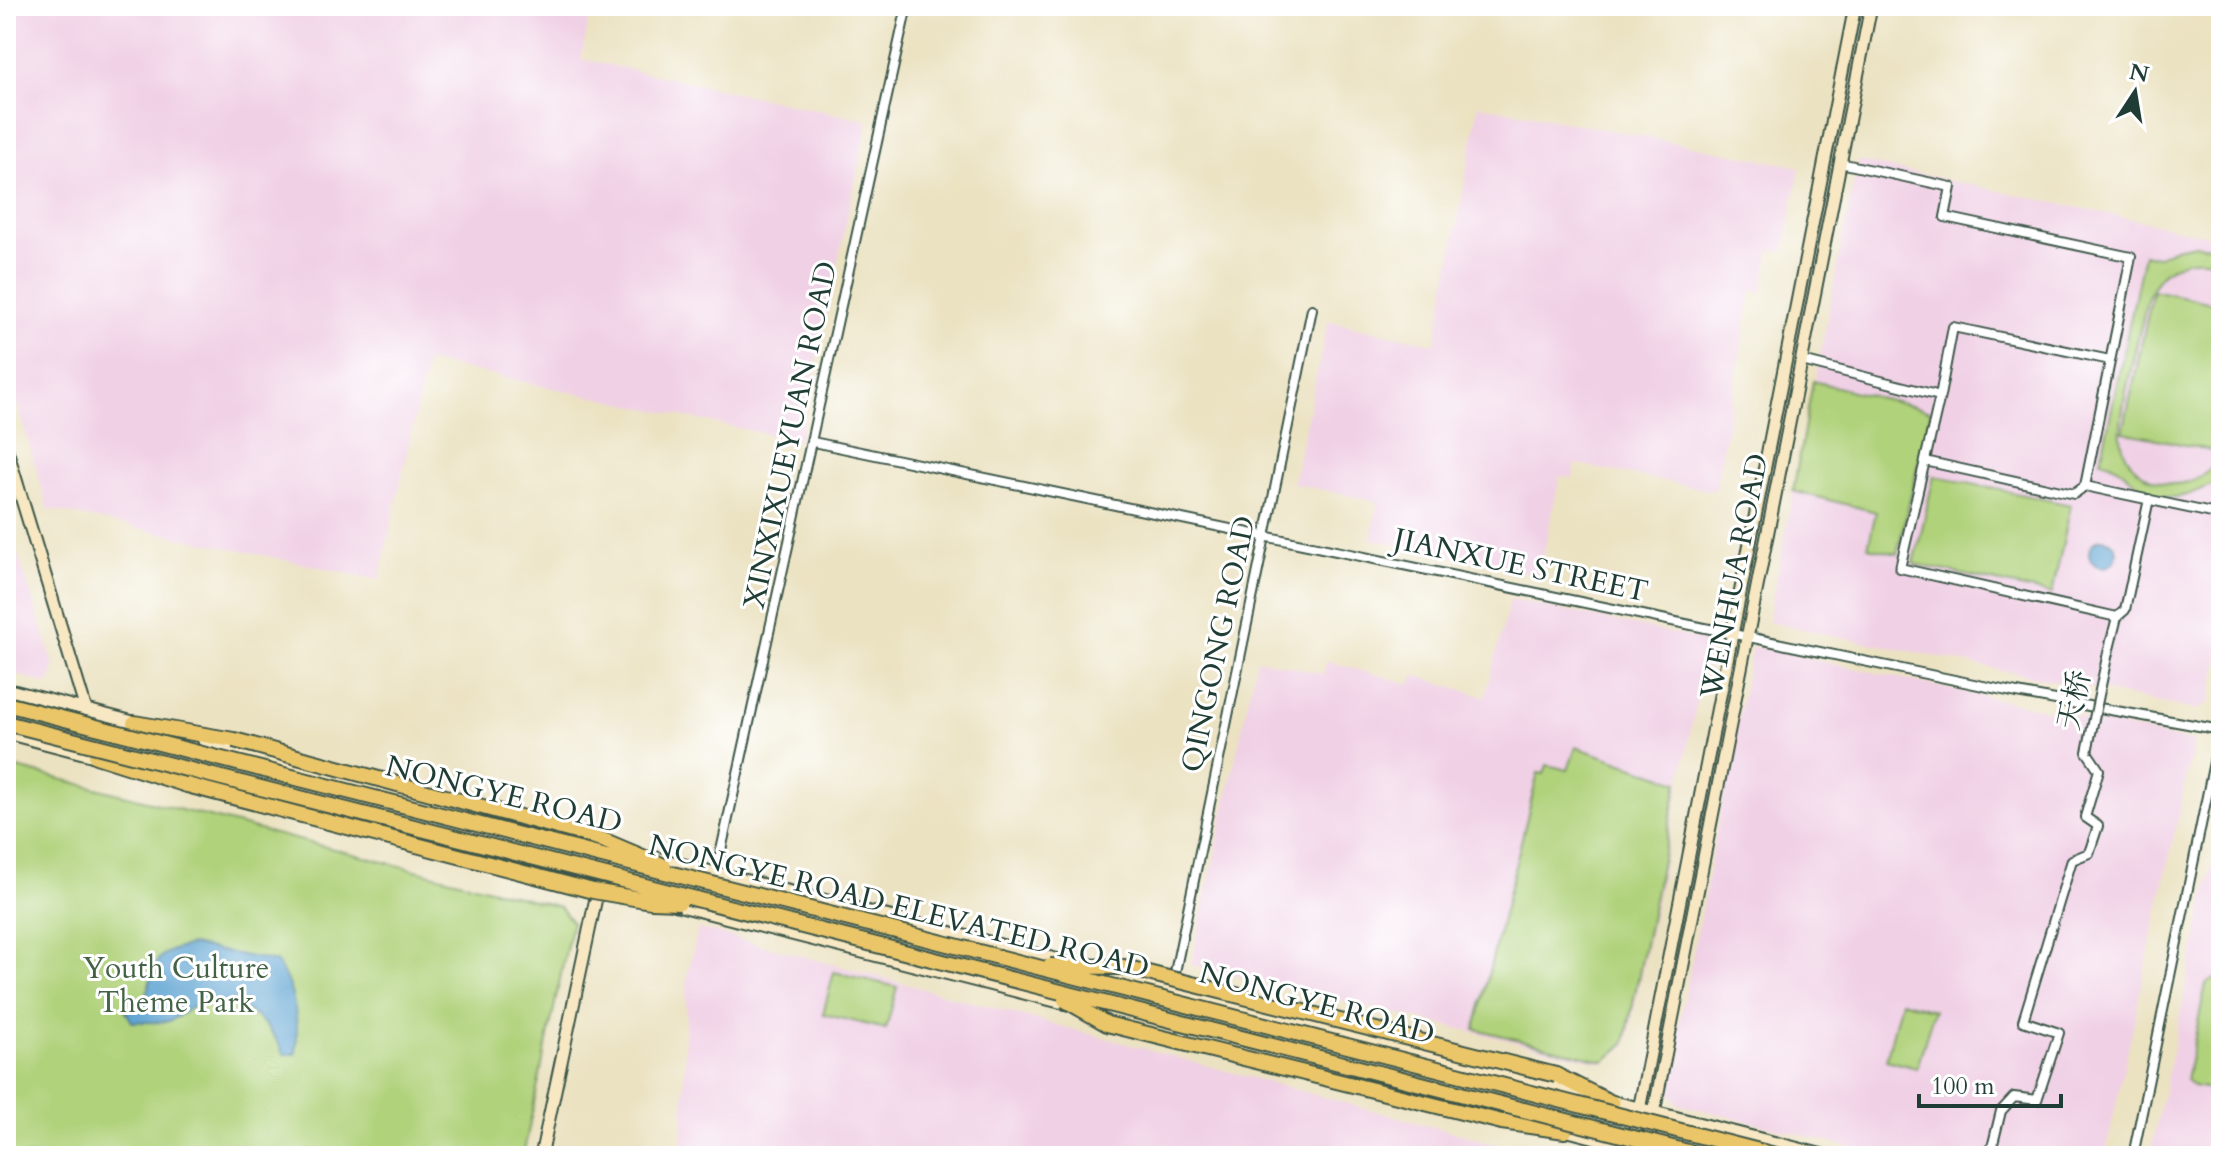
<svg xmlns="http://www.w3.org/2000/svg" width="2227" height="1162" font-family="Cardo,'Noto Serif SC',serif">
  <style>
    .built { fill: #f0d0e5 }
    .green { fill: #b0d27a; stroke: #688857; stroke-width: 2 }
    .water { fill: #5aa1d0; stroke: #3c6f82; stroke-width: 2 }
    .lines { fill: none; stroke-linecap: round; stroke-linejoin: round }
    .street-casing { stroke: #3e5649; stroke-width: 12 }
    .secondary-casing { stroke: #3e5649; stroke-width: 15 }
    .highway-casing { stroke: #3e5649; stroke-width: 18 }
    .street { stroke: #fff; stroke-width: 8 }
    .secondary { stroke: #f7e8c3; stroke-width: 11 }
    .highway { stroke: #ebc669; stroke-width: 14 }
    .street-bridge-casing { stroke: #3e5649; stroke-width: 12; stroke-linecap: butt }
    .highway-bridge-casing { stroke: #3e5649; stroke-width: 18; stroke-linecap: butt }
    .street-bridge { stroke: #fff; stroke-width: 8 }
    .highway-bridge { stroke: #ebc669; stroke-width: 14 }
    .labels { text-anchor: middle; stroke-width: 6; stroke-linejoin: round; paint-order: stroke }
    .street-label { font-size: 30px; fill: #1f3d34; stroke: #fff }
    .park-label { font-size: 30px; fill: #436246; stroke: #fff }
  </style>
  <rect width="100%" height="100%" fill="#fff"/>
  <filter id="ink" filterUnits="userSpaceOnUse"><feTurbulence type="fractalNoise" baseFrequency=".0125" numOctaves="2"/><feDisplacementMap in="SourceGraphic" scale="16" xChannelSelector="R" yChannelSelector="G"/><feConvolveMatrix kernelMatrix="1 2 1 2 8 2 1 2 1" color-interpolation-filters="sRGB"/></filter>
  <filter id="wash" filterUnits="userSpaceOnUse"><feTurbulence type="fractalNoise" baseFrequency=".006" numOctaves="4" result="noise"/><feDisplacementMap in="SourceGraphic" scale="32" xChannelSelector="R" yChannelSelector="G"/><feGaussianBlur stdDeviation="1.8" result="paint"/><feColorMatrix in="noise" values="0 0 0 0 0 0 0 0 0 0 0 0 0 0 0 0 0 1.4 0 .05"/><feComposite in="paint" operator="in"/></filter>
  <g filter="url(#wash)">
    <rect width="100%" height="100%" fill="#ebe2c1"/>
    <path class="built" d="M6,6H592L581,59L868,121L799,441L427,361L379,580L48,509L6,366Z
      M1479,105L1800,167L1784,252L1770,250L1762,292L1752,290L1715,491L1576,464L1573,478L1560,476L1539,575L1371,539L1378,502L1293,483L1328,321L1435,344Z
      M1858,161L2221,238V649L2210,702L2196,710L1768,622Z
      M6,518L54,666L49,684L6,672Z
      M1510,599L1709,641L1627,1044L1604,1063L1191,965L1257,659L1323,674L1327,661L1411,684L1414,675L1485,697Z
      M1752,646L2194,742L2105,1156H1886L1678,1104L1667,1089Z
      M2214,855L2221,856V1156H2150Z
      M698,928L1541,1156H682L687,976Z"/>
    <path class="green" d="M2194,244L2221,247V264C2189,252 2158,266 2147,300C2141,331 2118,410 2121,438C2124,463 2146,483 2171,484C2193,485 2211,473 2221,455V483C2205,484 2191,498 2172,497C2136,496 2128,466 2101,460L2144,254L2157,257L2175,248Z
      M2153,290L2221,305L2219,452L2123,432Z
      M1813,381L1931,411L1897,554L1868,547L1876,512L1793,491Z
      M1934,476L2071,505L2052,594L1914,564Z
      M1576,747L1678,782L1625,1043L1605,1061L1475,1029L1538,773L1544,774L1547,765L1568,770Z
      M6,765L560,907L572,922L523,1156H6Z
      M834,972L897,987L886,1029L823,1014Z
      M2215,979L2221,980V1091L2193,1086L2186,1080L2206,984Z
      M1901,1001L1934,1010L1917,1068L1886,1060Z"/>
    <path class="water" d="M2089 553a14 14 0 1 1 28 0a14 14 0 1 1-28 0Z
      M192,945L276,962C296,989 299,1022 296,1054H284C267,1018 237,993 196,1006C186,1008 179,1018 169,1021C158,1024 143,1021 132,1022L125,1010L142,1004C159,966 145,954 192,945Z"/>
  </g>
  <g filter="url(#ink)">
    <g class="lines">
      <defs>
        <path id="street" d="M1840,163L1951,187L1945,217L2131,257L2085,486
          M2110,360L1953,327L1940,396L1900,568L2117,617
          M1802,361L1940,396
          M813,442L2017,693L2221,730
          M1925,461L2074,494L2085,486L2221,515
          M2107,657L2117,617L2125,610L2149,499
          M716,873L907,6
          M1173,982L1312,309
          M1990,1156L2001,1111L2014,1097L2037,1100L2059,1033L2023,1021L2072,860L2089,853L2098,826L2085,817L2099,770L2087,752
          M2133,1156L2221,728"/>
        <path id="secondary" d="M6,447L86,710
          M6,689L141,724
          M6,733L102,758
          M204,741L462,809
          M657,858L1071,963
          M673,904L1071,1005
          M1099,971L1827,1156
          M1088,1009L1521,1119
          M1557,1128L1665,1156
          M1647,1148L1871,6
          M541,1156L606,851
          M1630,1156L1855,6"/>
        <path id="highway" d="M134,723L234,740
          M96,756L187,785
          M1556,1075L1612,1103
          M1502,1122L1565,1131"/>
      </defs>
      <use href="#street" class="street-casing"/>
      <use href="#secondary" class="secondary-casing"/>
      <use href="#highway" class="highway-casing"/>
      <use href="#street" class="street"/>
      <use href="#secondary" class="secondary"/>
      <use href="#highway" class="highway"/>
      <defs>
        <path id="street-bridge" d="M2087,752L2107,657"/>
        <path id="highway-bridge" d="M6,704L1779,1156
          M6,723L1704,1156
          M234,740L598,838L664,866
          M187,785L593,891L651,901L680,902
          M1050,966L1124,967L1556,1075
          M1065,1000L1107,1024L1502,1122"/>
      </defs>
      <use href="#street-bridge" class="street-bridge-casing"/>
      <use href="#highway-bridge" class="highway-bridge-casing"/>
      <use href="#street-bridge" class="street-bridge"/>
      <use href="#highway-bridge" class="highway-bridge"/>
    </g>
  </g>
  <g class="labels">
    <g class="street-label">
      <text transform="translate(790 435) rotate(-78)" y="10">XINXIXUEYUAN ROAD</text>
      <text transform="translate(1521 565) rotate(12)" y="10">JIANXUE STREET</text>
      <text transform="translate(1734 576) rotate(-79)" y="10">WENHUA ROAD</text>
      <text transform="translate(1218 644) rotate(-78)" y="10">QINGONG ROAD</text>
      <text transform="translate(2074 700) rotate(-78)" y="10">天桥</text>
      <text transform="translate(504 794) rotate(14)" y="10">NONGYE ROAD</text>
      <text transform="translate(899 906) rotate(14)" y="10">NONGYE ROAD ELEVATED ROAD</text>
      <text transform="translate(1317 1003) rotate(15)" y="10">NONGYE ROAD</text>
    </g>
    <g class="park-label">
      <text x="176" y="978">Youth Culture<tspan x="176" dy="34">Theme Park</tspan></text>
    </g>
  </g>
  <rect width="2227" height="1162" fill="none" stroke="#fff" stroke-width="32"/>
  <g transform="translate(2135 92) rotate(12)" stroke="#ffffff" stroke-width="6" paint-order="stroke">
  <path d="M0-6L14 30L0 20L-14 30Z" fill="#1f3d34"/>
  <text y="-12" font-size="22" font-weight="bold" text-anchor="middle" fill="#1f3d34">N</text>
  </g>
  <path d="M1919 1094v12h142v-12" fill="none" stroke="#1f3d34" stroke-width="4"/>
  <text x="1931" y="1094" font-size="24" fill="#1f3d34" stroke="#ffffff" stroke-width="6" paint-order="stroke">100 m</text>
</svg>
